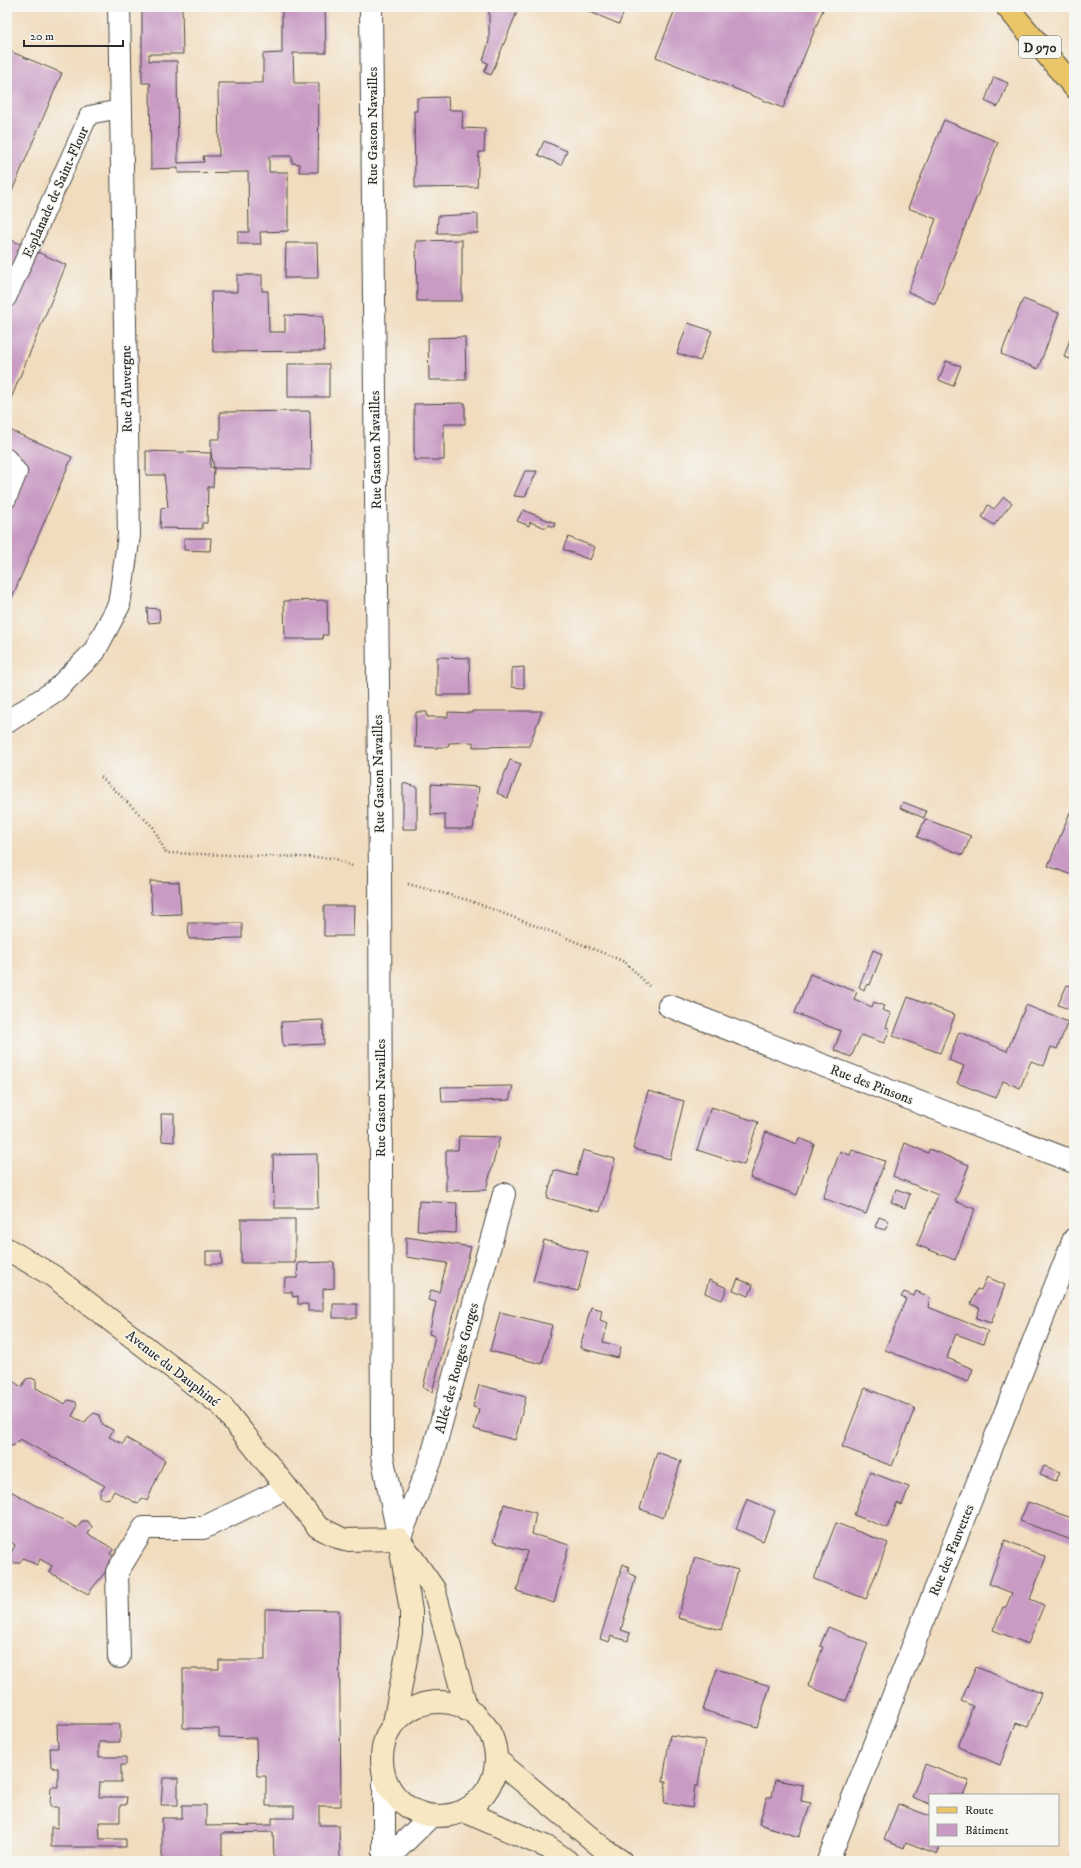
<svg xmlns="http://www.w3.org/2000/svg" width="1081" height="1868" font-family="'IM FELL DW Pica',serif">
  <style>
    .building { fill: #c99bc4 }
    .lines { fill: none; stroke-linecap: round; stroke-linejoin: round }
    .lane-casing { stroke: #494641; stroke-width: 20 }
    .street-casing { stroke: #494641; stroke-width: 24 }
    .secondary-casing { stroke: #494641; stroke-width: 24 }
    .primary-casing { stroke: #494641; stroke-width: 24 }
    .path { stroke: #494641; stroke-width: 2.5; stroke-dasharray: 1 3; stroke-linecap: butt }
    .lane { stroke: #fff; stroke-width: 18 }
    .street { stroke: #fff; stroke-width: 22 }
    .secondary { stroke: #f7e8c3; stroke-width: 22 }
    .primary { stroke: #ebc669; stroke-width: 22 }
    .labels { text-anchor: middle; stroke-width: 3; stroke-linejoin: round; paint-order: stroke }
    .shield { fill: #f6f6f2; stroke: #686867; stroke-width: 1 }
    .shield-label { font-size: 13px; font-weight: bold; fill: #2b2b2b }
    .street-label { font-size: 14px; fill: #2b2b2b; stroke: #f6f6f2 }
  </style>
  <rect width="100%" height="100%" fill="#f6f6f2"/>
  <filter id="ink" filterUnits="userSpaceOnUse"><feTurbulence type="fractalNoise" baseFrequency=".025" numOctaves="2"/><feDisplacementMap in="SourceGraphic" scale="8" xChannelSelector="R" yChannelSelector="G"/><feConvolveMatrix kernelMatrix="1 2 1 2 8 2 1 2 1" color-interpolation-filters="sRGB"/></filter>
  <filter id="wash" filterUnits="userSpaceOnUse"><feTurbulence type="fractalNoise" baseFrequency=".012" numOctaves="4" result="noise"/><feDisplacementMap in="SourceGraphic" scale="16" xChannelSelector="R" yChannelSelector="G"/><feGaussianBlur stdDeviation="0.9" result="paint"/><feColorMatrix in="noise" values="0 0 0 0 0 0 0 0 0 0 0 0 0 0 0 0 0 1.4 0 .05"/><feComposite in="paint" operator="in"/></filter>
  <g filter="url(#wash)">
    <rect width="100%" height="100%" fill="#f1dcbe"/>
    <g id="blocks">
      <path class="building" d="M142,7H182L183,54H149V61H177L178,163L204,162L203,156H219L218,83H263V54L282,53V7H325L326,53H293L294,83H319L318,172H299L300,164L292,163V156H269V172H288V231L260,232L261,244H238V232H249L248,172L178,173V168L151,169L150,83H142Z
        M489,7H519L491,75L484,72L488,63L483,61L489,41Z
        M578,7H626L619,24Z
        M676,7H824L783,108L656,57Z
        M7,50L62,73L7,203Z
        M994,77L1008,83L998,107L985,101Z
        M448,97L449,110H463L462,128L485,129L484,152H479L477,187L415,188L414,111H417V98Z
        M944,120L998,142L935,304L908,292L936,219L908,208Z
        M544,141L567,151L561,165L538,155Z
        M478,214V233H437L438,216Z
        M7,238L66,265L7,408Z
        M462,240V301H417L416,241Z
        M286,243H317L318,278H285Z
        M237,275H262V291H268L269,332H285V315L323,316L324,351L213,352L211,292H237Z
        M1023,299L1059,313L1038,369L1001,354Z
        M688,323L712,331L700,361L677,353Z
        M1074,327V360L1064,357Z
        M465,337L466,380H429L428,338Z
        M946,361L961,366L953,386L939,380Z
        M288,364H329V397H288Z
        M465,403V424H444V460H414V404Z
        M310,411L311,470L214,468L213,487H208L207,523H202V529L160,528L161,508L168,507L164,475H146V451L211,453L210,467L214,468L211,453V439H220V412Z
        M7,429L72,457L7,609Z
        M525,471H537L525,497L514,496Z
        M1004,497L1012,503L994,525L982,517L988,505L994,509Z
        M523,510L555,523L554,527L548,525L546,528L530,522L529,526L517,521Z
        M568,537L595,547L590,560L563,549Z
        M184,538H211L210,551L184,550Z
        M327,600L328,635H322L323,639H285L284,601Z
        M147,608L159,609L160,622L148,623Z
        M437,657L469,658L470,695H437Z
        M524,667V688L512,687V668Z
        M472,711H542L529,746L473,747V742L449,743L448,747H437V748L415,747L416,712H427V717H448V712L472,713Z
        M510,760L521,764L508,798L497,793Z
        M403,783L417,787V829H403Z
        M431,784L479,787L473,829H445V814L431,815Z
        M903,802L926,811L924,818L900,808Z
        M1070,812L1074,814V876L1048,866Z
        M925,819L971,836L963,855L917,837Z
        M150,881L179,882L181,914L152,915Z
        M324,906H354L353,936H324Z
        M188,923H242V938L189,939Z
        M873,950L882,954L870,985L867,984L864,990L859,987Z
        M810,974L857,992L854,999L872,1007L874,1002L884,1006L882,1010L891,1013L886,1027L890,1029L884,1043L861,1035L851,1057L834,1050L841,1031L795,1013Z
        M1067,985L1074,987V1011L1058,1005Z
        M908,997L955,1015L940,1053L893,1036Z
        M1026,1005L1068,1022L1057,1049L1051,1047L1044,1066L1031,1061L1020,1088L1003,1081L996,1098L957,1083L964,1066L949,1060L959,1032L1007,1051Z
        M323,1020L324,1044L283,1046L281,1022Z
        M513,1086L509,1100L442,1102L441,1087Z
        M648,1091L684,1101L670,1159L633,1149Z
        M711,1107L758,1122L744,1165L697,1150Z
        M161,1114H174V1142L162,1141Z
        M766,1132L797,1144L799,1138L814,1144L797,1195L750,1178Z
        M459,1136L500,1137L486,1190L446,1191V1150H458Z
        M905,1143L928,1153L929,1149L969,1165L955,1201L975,1209L955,1260L917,1245L938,1195L893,1176Z
        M583,1150L615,1159L600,1212L547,1198L554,1170L576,1176Z
        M852,1150L885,1161L866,1214L823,1198L840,1151L850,1155Z
        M317,1154L318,1208H274L273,1155Z
        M896,1189L910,1194L905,1208L891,1202Z
        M419,1201L457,1203L456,1233L417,1231Z
        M879,1217L889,1221L885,1230L875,1227Z
        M241,1219H295V1263H241Z
        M406,1237L471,1247L432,1392L423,1388L435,1336L429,1334L436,1302L428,1300L431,1290L439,1292L447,1263L406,1257Z
        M544,1240L588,1252L578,1291L533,1281Z
        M206,1251H221L222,1264H206Z
        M334,1262V1288L323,1289V1311H308V1304H298V1296L293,1297L292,1292H284L285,1278H297L298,1263Z
        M987,1277L1005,1285L991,1323L976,1318L980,1308L971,1304L977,1289L981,1290Z
        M738,1279L753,1285L749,1296L733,1290Z
        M709,1280L727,1288L722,1300L705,1293Z
        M916,1291L930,1297L928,1307L988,1331L983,1344L956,1334L951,1346L947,1358L973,1369L968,1382L885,1350L906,1299L901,1297L904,1292L914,1296Z
        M333,1304H357V1318H333Z
        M591,1307L602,1310L600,1320L608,1323L603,1342L621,1347L618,1358L580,1348Z
        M500,1312L552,1325L542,1364L490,1351Z
        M7,1364L12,1367V1371L9,1379L22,1387L26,1379L31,1378L36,1380V1388L65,1404L68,1400L76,1402L77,1407L72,1416L85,1423L88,1418L94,1413L99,1415L102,1424L113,1430L109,1437L123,1444L126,1438L165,1460L147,1501L142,1498L138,1504L114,1491L110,1498L105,1499L100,1497V1492L105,1486L20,1439L13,1446L8,1444Z
        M479,1385L526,1397L515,1440L474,1429L479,1409L473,1407Z
        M865,1388L915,1408L892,1466L842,1447Z
        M657,1452L681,1461L663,1518L640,1509Z
        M1044,1466L1060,1472L1056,1481L1040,1475Z
        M870,1472L909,1487L902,1505L897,1503L887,1528L854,1515Z
        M7,1489L77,1528L82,1521H88L92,1527L88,1534L114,1549L110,1554L116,1558L88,1594L49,1572L52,1566L40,1559L37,1565L23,1558L19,1563H15L10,1559L11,1553L15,1545L7,1540Z
        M747,1499L775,1511L763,1541L736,1529Z
        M1028,1502L1074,1519V1541L1020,1521Z
        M504,1504L536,1513L532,1534L569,1545L554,1603L517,1591L527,1551L493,1542Z
        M836,1523L888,1543L866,1599L814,1579Z
        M1005,1540L1046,1557L1030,1599L1044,1605L1028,1644L993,1630L1003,1607H1006L1012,1593L989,1584Z
        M695,1557L738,1570L721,1630L678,1618Z
        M623,1564L629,1567L628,1573L636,1576L621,1630L630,1633L628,1641L611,1636L609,1642L600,1639Z
        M265,1609L339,1610L341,1806H319V1825H339L340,1860L259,1861V1860L274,1859L273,1832L222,1833V1860L162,1861V1818H182V1805H206V1826L272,1825V1818H294V1806H266V1776H257L256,1738L219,1737V1729L183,1728V1669H219V1660H265Z
        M828,1627L868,1643L846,1701L808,1686L823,1647L820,1646Z
        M976,1667L1041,1693L1028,1727L1016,1723L1000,1765L958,1747L973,1706L961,1701Z
        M717,1669L770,1686L757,1727L703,1710Z
        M57,1724H120V1742H99V1757H126V1765H121V1782H100L99,1797H127L126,1805H120V1822H99L100,1839H126V1847H51V1827L58,1828V1807H50L51,1787H58V1768L51,1767L50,1748H58Z
        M670,1735L705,1740L698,1786H695L692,1808L664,1803L666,1781H663Z
        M925,1764L969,1781L963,1795H930V1804L912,1797Z
        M163,1778H178V1805H161Z
        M775,1780L803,1785L801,1801L811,1803L799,1837L759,1824L767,1797H772Z
        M898,1804L930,1816V1845H941L937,1854L906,1842L904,1848L884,1840Z
        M1074,1847V1861H1068Z
        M7,1859H30V1861H7Z"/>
    </g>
  </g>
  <g filter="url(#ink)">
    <use href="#blocks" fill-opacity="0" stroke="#494641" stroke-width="1"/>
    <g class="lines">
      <defs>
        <path id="lane" d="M7,298L89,115L120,109
          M7,458L18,472L7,499"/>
        <path id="street" d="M371,7L380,877L382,1455L399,1539
          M7,722L55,691L94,652L119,605L129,535L119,7
          M669,1006L1074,1162
          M399,1539L431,1460L504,1194
          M119,1657L117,1572L144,1528H203L286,1488
          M384,1776V1861
          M385,1861L430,1817
          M828,1861L1074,1239"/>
        <path id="secondary" d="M7,1249L53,1276L221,1405L318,1527L344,1540L399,1539
          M399,1539L434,1589L467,1710
          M382 1759a57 57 0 1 1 114 0a57 57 0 1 1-114 0Z
          M394,1723L411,1632V1611L400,1545
          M497,1760L605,1850L621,1861
          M464,1811L549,1848L567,1861"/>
        <path id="primary" d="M1007,7L1074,87"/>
      </defs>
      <use href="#lane" class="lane-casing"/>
      <use href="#street" class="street-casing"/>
      <use href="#secondary" class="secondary-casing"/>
      <use href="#primary" class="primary-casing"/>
      <path class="path" d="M101,777L153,827L166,853L333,858L352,866
        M408,884L468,900L552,932L625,962L649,986"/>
      <use href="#lane" class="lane"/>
      <use href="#street" class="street"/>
      <use href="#secondary" class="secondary"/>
      <use href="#primary" class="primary"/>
    </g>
  </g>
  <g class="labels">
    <rect class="shield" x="1019" y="36" width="42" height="22" rx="3"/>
    <g class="shield-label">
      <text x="1040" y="52">D 970</text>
    </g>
    <g class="street-label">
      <text transform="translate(372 126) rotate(-90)" y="5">Rue Gaston Navailles</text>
      <text transform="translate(55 192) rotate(-66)" y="5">Esplanade de Saint-Flour</text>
      <text transform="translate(126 389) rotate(-91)" y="5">Rue d'Auvergne</text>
      <text transform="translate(375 450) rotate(-91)" y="5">Rue Gaston Navailles</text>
      <text transform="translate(378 774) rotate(-91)" y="5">Rue Gaston Navailles</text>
      <text transform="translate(872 1084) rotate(21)" y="5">Rue des Pinsons</text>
      <text transform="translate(380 1098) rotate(-90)" y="5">Rue Gaston Navailles</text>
      <text transform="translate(173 1368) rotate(38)" y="5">Avenue du Dauphiné</text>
      <text transform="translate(456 1368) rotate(-75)" y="5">Allée des Rouges Gorges</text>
      <text transform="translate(951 1550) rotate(-68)" y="5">Rue des Fauvettes</text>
    </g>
  </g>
  <rect width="1081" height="1868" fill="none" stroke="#f6f6f2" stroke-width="24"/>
  <rect x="929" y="1794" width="130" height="52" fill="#f6f6f2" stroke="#a5a5a2"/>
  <rect x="937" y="1807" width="20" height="6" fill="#ebc669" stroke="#a5a5a2"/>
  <text x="965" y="1814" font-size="12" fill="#2b2b2b">Route</text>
  <rect x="937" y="1824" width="20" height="12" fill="#c99bc4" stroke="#a5a5a2"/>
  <text x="965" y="1834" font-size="12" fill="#2b2b2b">Bâtiment</text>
  <path d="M24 40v6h99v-6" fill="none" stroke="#2b2b2b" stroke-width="2"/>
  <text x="30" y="40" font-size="12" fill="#2b2b2b" stroke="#f6f6f2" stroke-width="3" paint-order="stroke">20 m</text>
</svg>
